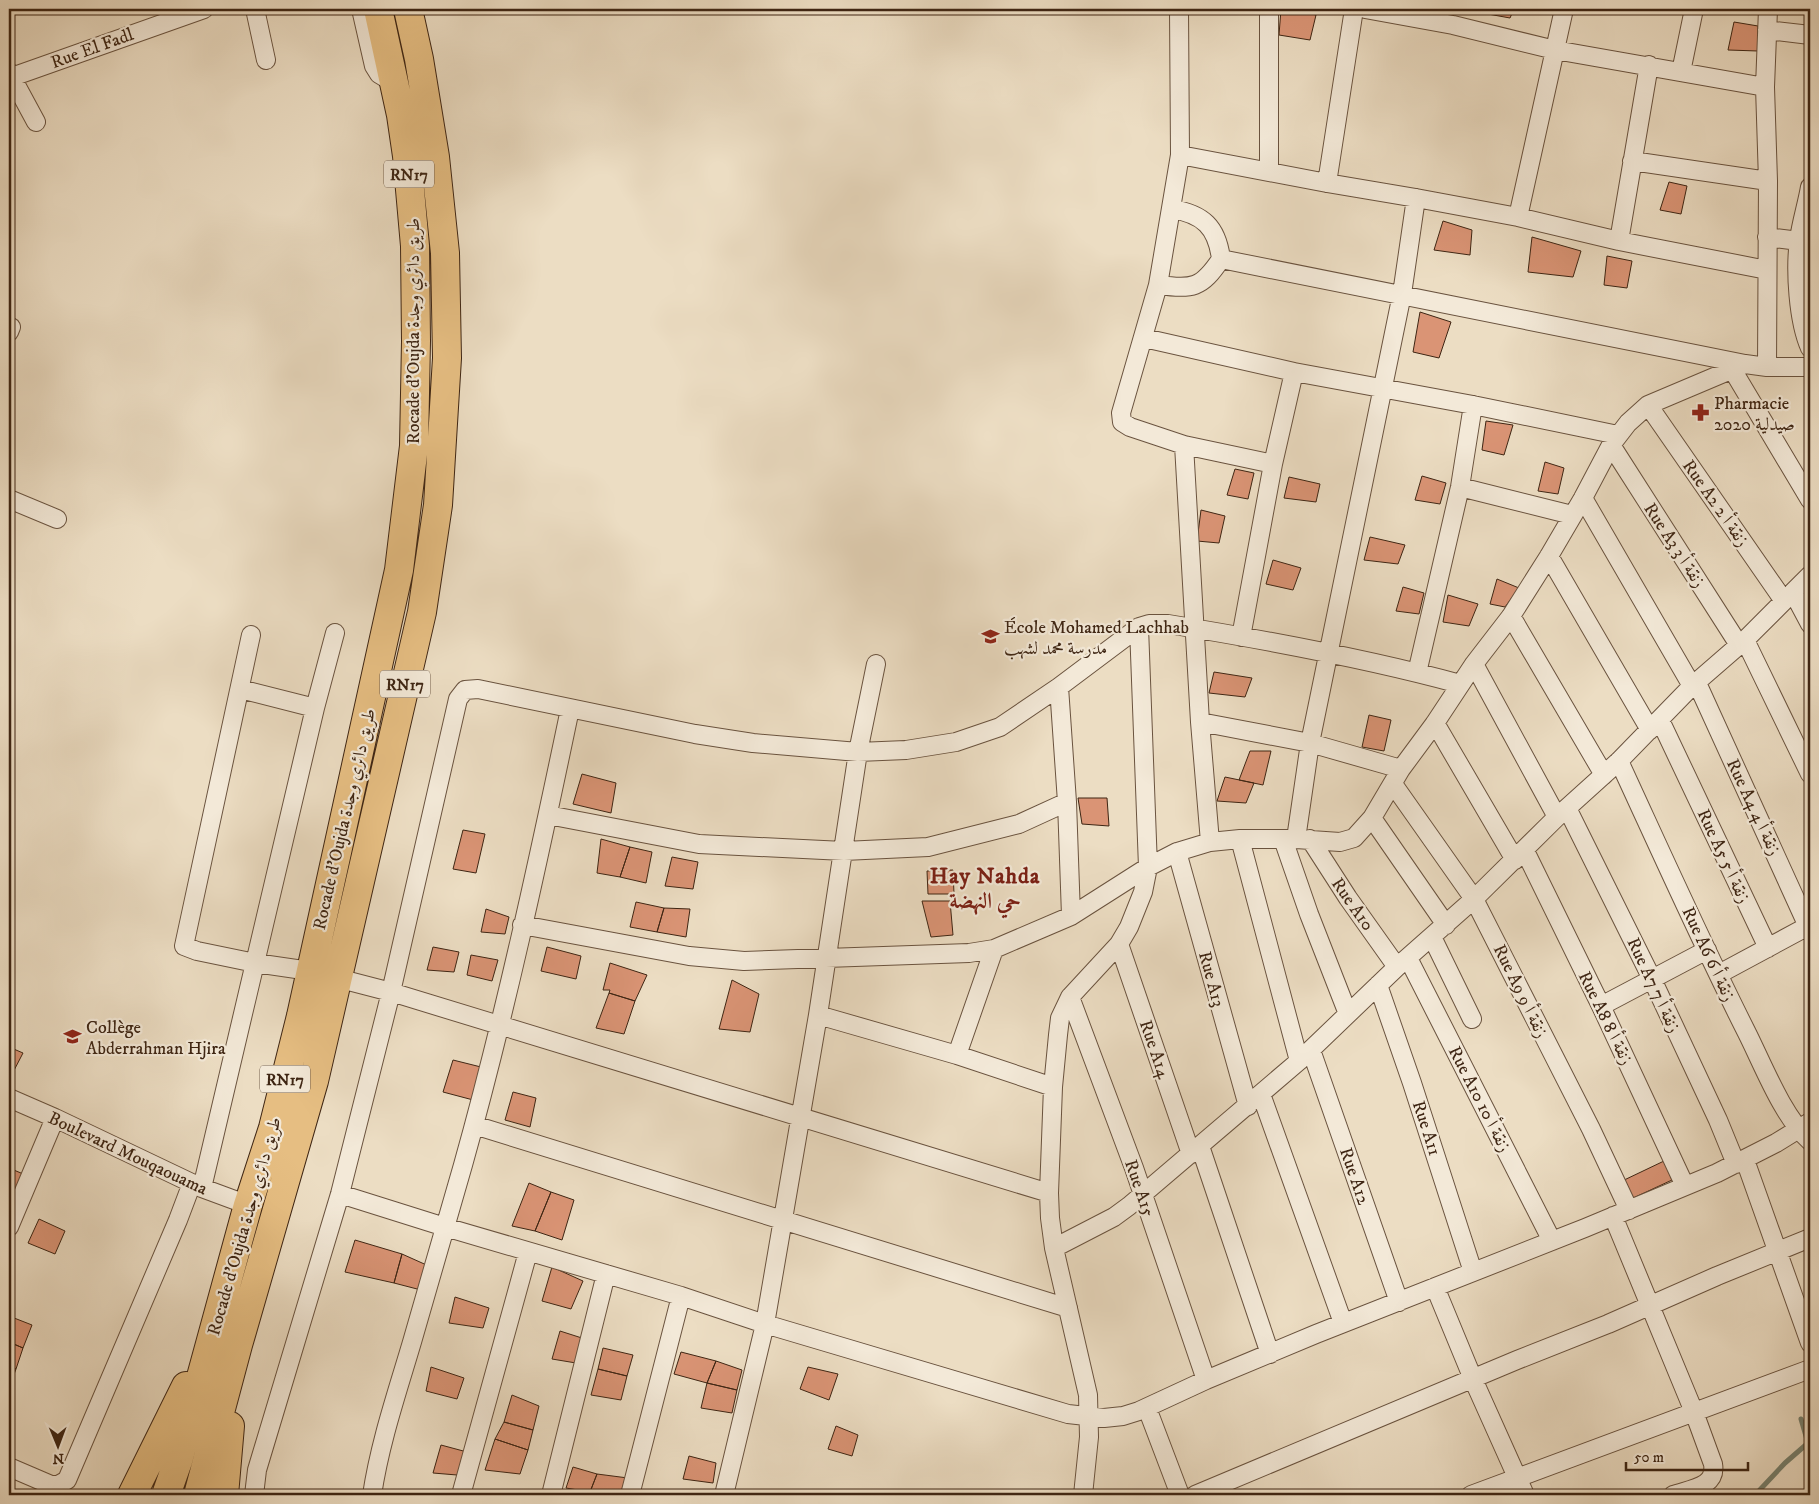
<svg xmlns="http://www.w3.org/2000/svg" width="1819" height="1504" font-family="'IM FELL DW Pica',Amiri,serif">
  <style>
    .lines { fill: none; stroke-linecap: round; stroke-linejoin: round }
    .stream { stroke: #75806f; stroke-width: 5 }
    .building { fill: #da9475; stroke: #3e2513 }
    .minor-casing { stroke: #6a533f; stroke-width: 20 }
    .trunk-casing { stroke: #3e2513; stroke-width: 30 }
    .minor { stroke: #f3e9d8; stroke-width: 18 }
    .trunk { stroke: #e6be82; stroke-width: 28 }
    .labels { text-anchor: middle; stroke-width: 4.5; stroke-linejoin: round; paint-order: stroke }
    .shield { fill: #f3e9d8; stroke: #74604e; stroke-width: 1 }
    .shield-label { font-size: 16px; font-weight: bold; fill: #3e2513 }
    .street-label { font-size: 18px; fill: #3e2513; stroke: #f3e9d8 }
    .poi-label { font-size: 18px; fill: #3e2513; stroke: #f3e9d8; text-anchor: start }
    .district-label { font-size: 22px; font-weight: bold; letter-spacing: 1px; fill: #7a1f14; stroke: #f3e9d8 }
  </style>
  <rect width="100%" height="100%" fill="#ecddc3"/>
  <filter id="stains"><feTurbulence type="fractalNoise" baseFrequency=".004" numOctaves="4"/><feColorMatrix values="0 0 0 0 .2 0 0 0 0 .09 0 0 0 0 .02 0 0 0 .5 -.17"/></filter>
  <radialGradient id="worn" r=".72"><stop offset=".6" stop-color="#630" stop-opacity="0"/><stop offset="1" stop-color="#630" stop-opacity=".3"/></radialGradient>
  <g class="lines">
    <path class="stream" d="M1755,1495L1785,1463L1808,1443L1801,1419"/>
  </g>
  <path class="building" d="M1281,9H1291L1316,15L1310,40L1279,35Z
    M1489,9H1514L1510,18L1488,14Z
    M1734,22L1758,26V51L1728,50Z
    M1669,182L1687,186L1681,214L1660,210Z
    M1443,221L1472,230L1470,255L1434,250Z
    M1532,237L1581,251L1573,277L1528,272Z
    M1607,256L1632,261L1627,288L1604,285Z
    M1420,312L1451,322L1439,358L1413,352Z
    M1486,421L1513,425L1504,455L1482,450Z
    M1545,462L1564,468L1558,494L1538,491Z
    M1235,469L1254,473L1248,499L1227,495Z
    M1422,476L1446,483L1440,504L1415,500Z
    M1289,477L1320,484L1316,502L1284,498Z
    M1201,510L1225,516L1219,543L1197,541Z
    M1370,537L1405,545L1398,564L1364,560Z
    M1273,560L1301,568L1293,590L1266,584Z
    M1497,579L1519,588L1505,607L1490,604Z
    M1403,587L1424,593L1419,614L1396,611Z
    M1448,595L1478,604L1469,626L1443,622Z
    M1214,672L1252,678L1245,697L1209,693Z
    M1369,715L1391,720L1384,751L1362,747Z
    M1250,751H1271L1263,785L1239,780Z
    M582,774L616,783L611,813L573,804Z
    M1225,777L1254,783L1246,803L1217,801Z
    M1078,798H1107L1109,826L1082,824Z
    M463,830L485,834L476,873L453,869Z
    M601,839L630,847L620,877L597,873Z
    M630,847L652,852L646,883L620,877Z
    M672,857L698,862L693,889L665,886Z
    M953,870L954,894H928L927,871Z
    M922,901H950L953,935L931,937Z
    M636,902L664,908L657,932L630,927Z
    M664,908L690,909L686,937L657,932Z
    M486,909L509,917L505,934L481,932Z
    M433,947L459,952L454,972L427,970Z
    M547,947L581,956L576,979L541,971Z
    M471,955L498,960L492,981L467,975Z
    M610,963L647,975L635,1001L609,993L610,990H603Z
    M732,980L759,994L750,1032L719,1029Z
    M609,993L635,1001L624,1034L596,1028Z
    M9,1047L23,1053L9,1080Z
    M453,1060L485,1068L477,1101L443,1092Z
    M513,1092L536,1098L530,1127L505,1120Z
    M1664,1161L1672,1180L1629,1200L1620,1182Z
    M9,1168L28,1176L15,1204L9,1202Z
    M529,1183L551,1192L535,1231L512,1226Z
    M551,1192L574,1200L562,1240L535,1231Z
    M39,1219L65,1231L55,1254L28,1243Z
    M355,1240L402,1254L394,1283L345,1272Z
    M402,1254L431,1267L421,1290L394,1283Z
    M552,1267L583,1281L571,1309L542,1301Z
    M455,1297L489,1308L483,1328L449,1323Z
    M9,1316L32,1325L23,1348L9,1342Z
    M560,1331L585,1339L576,1363L552,1359Z
    M9,1342L23,1348L16,1369L9,1366Z
    M603,1348L633,1355L627,1376L598,1369Z
    M681,1352L716,1361L707,1383L674,1374Z
    M716,1361L742,1370L737,1390L707,1383Z
    M9,1366L16,1369L9,1388Z
    M431,1367L464,1378L457,1399L426,1391Z
    M808,1367L838,1374L829,1400L800,1389Z
    M598,1369L627,1376L621,1400L591,1395Z
    M707,1383L737,1390L732,1413L701,1408Z
    M512,1395L539,1406L533,1430L504,1422Z
    M504,1422L533,1430L528,1450L495,1439Z
    M836,1426L858,1435L852,1456L828,1449Z
    M495,1439L528,1450L520,1474L485,1470Z
    M441,1445L467,1452L457,1475L433,1473Z
    M689,1456L716,1463L713,1483L683,1479Z
    M573,1467L597,1474L590,1492L566,1488Z
    M597,1474L628,1478L624,1495H606L590,1492Z"/>
  <g class="lines">
    <defs>
      <path id="minor" d="M255,9L266,60
        M361,9L374,66L379,74L394,83
        M1179,9L1180,155L1158,285L1121,413L1122,422L1130,427L1184,445L1273,464
        M1365,9L1453,25L1555,50L1765,87
        M1767,30L1810,35
        M9,72L36,122
        M1681,72L1694,9
        M9,78L204,9
        M1180,155L1327,183L1416,198L1518,217L1619,241L1767,270
        M1632,161L1768,181
        M1269,172V9
        M1327,183L1354,9
        M1810,187C1807,205 1801,223 1799,240C1795,270 1798,321 1810,348
        M1518,217L1564,9
        M1767,237L1799,241
        M1619,241L1649,65
        M1221,259L1745,364
        M1158,285C1193,289 1201,289 1221,259C1217,227 1203,214 1172,209
        M9,332L11,327
        M1144,338L1294,372L1473,405L1618,435
        M1767,367L1768,181L1765,87L1768,9
        M1732,369L1810,500
        M1648,405L1784,601
        M1184,445L1200,722L1210,842
        M1611,445L1739,645
        M1460,487L1572,515
        M1583,498L1692,686
        M9,499L57,519
        M1549,556L1650,730
        M1793,592L1810,624
        M1511,616L1604,775
        M251,635L184,946L197,951L255,963L310,971L391,992L1049,1193
        M1241,637L1273,464L1294,372
        M1745,640L1810,774
        M1474,664L1557,817
        M1417,673L1460,487L1473,405
        M1697,683L1810,931
        M1059,687L1067,802L1071,916
        M240,689L315,708
        M1660,720L1768,948
        M1200,722L1310,743L1401,769
        M1435,723L1515,860
        M1619,761C1661,852 1702,944 1747,1033C1764,1067 1783,1117 1810,1141
        M1393,784L1474,899L1591,1129L1629,1210
        M1567,808L1652,979L1718,1120L1736,1164
        M548,815L699,844L844,851L928,847L1019,824L1067,802
        M1372,818L1446,925
        M1240,839L1299,1061
        M1283,839L1309,914L1348,1014
        M1296,839L1310,743L1402,294L1416,198
        M1310,839L1348,898L1397,967
        M1525,851L1601,1006L1685,1186
        M1177,852L1248,1106
        M522,925L689,956L744,961L969,953L994,949L1071,916L1148,867L1177,852L1210,842L1240,839H1296L1340,842L1354,838L1372,818L1401,769L1435,723L1474,664L1511,616L1549,556L1583,498L1611,445L1628,423L1648,405L1745,364L1767,367H1810
        M1432,937L1472,1019
        M1119,944L1191,1154
        M1408,958L1552,1241
        M1719,974L1810,925
        M1378,985L1412,1083L1473,1272
        M1070,997L1134,1168L1206,1380
        M1601,1006L1707,950
        M818,1015L957,1055L1053,1087
        M1311,1050L1399,1302
        M957,1055L994,949
        M1261,1094L1343,1323
        M9,1098L55,1118L202,1188L248,1205
        M474,1125L1068,1308
        M1200,1146L1270,1354
        M1745,1160L1810,1343
        M202,1188L315,708L335,633
        M340,1194L445,1227L681,1296L765,1324L1068,1414L1104,1418L1123,1416L1139,1411L1206,1380L1316,1334L1585,1228L1717,1173L1776,1143L1810,1122
        M1613,1216L1694,1412L1713,1464C1717,1487 1691,1489 1673,1495
        M9,1227L55,1118
        M1054,1248L1114,1217L1129,1206L1299,1061L1397,967L1474,899L1557,817L1619,761L1692,686L1745,640L1810,575
        M1435,1287L1473,1379L1525,1495
        M1147,1408L1180,1495
        M9,1467L51,1485H58L67,1480L178,1220L192,1183
        M254,1495L257,1470L340,1194L391,992L458,699L465,690L478,689L695,734L753,743L858,752L906,750L956,742L1000,727L1059,687L1139,627L1149,624H1168C1266,640 1365,658 1460,684
        M372,1495C380,1442 397,1393 412,1342C429,1283 446,1224 463,1165C505,1015 538,862 570,709
        M461,1495L528,1252
        M551,1495L606,1274
        M630,1495L681,1296
        M724,1495L765,1324L818,1015L858,752L876,664
        M1083,1495L1089,1437L1088,1395L1054,1248L1050,1218L1049,1193L1053,1087L1058,1035L1060,1018L1070,997L1119,944L1129,927L1143,892L1148,867L1139,627
        M1195,1495L1517,1360L1608,1324L1717,1276L1810,1238
        M1471,1495L1810,1369"/>
      <path id="trunk" d="M132,1495L186,1386
        M166,1495L178,1461L248,1205L273,1128L301,1016L399,570L414,446L416,341L415,246L407,156L401,115L378,9
        M198,1495L238,1345L314,1081L422,612L438,505L447,358L445,253L435,157L419,59L408,9
        M224,1495L230,1426"/>
    </defs>
    <use href="#minor" class="minor-casing"/>
    <use href="#trunk" class="trunk-casing"/>
    <use href="#minor" class="minor"/>
    <use href="#trunk" class="trunk"/>
  </g>
  <defs>
    <symbol id="pharmacy-bare" viewBox="-9 -9 18 18"><path d="M-2-6h4v4h4v4h-4v4h-4v-4h-4v-4h4Z" fill="#8f2418" stroke="#f3e9d8" stroke-width="2.5" paint-order="stroke"/></symbol>
    <symbol id="school-bare" viewBox="-9 -9 18 18"><path d="M0-5L7-2L0 1L-7-2ZM-4 1L0 2.5L4 1V4Q0 6-4 4Z" fill="#8f2418" stroke="#f3e9d8" stroke-width="2.5" paint-order="stroke"/></symbol>
  </defs>
  <g fill-rule="evenodd">
    <use href="#pharmacy-bare" x="1688" y="400" width="25" height="25"/>
    <use href="#school-bare" x="978" y="624" width="25" height="25"/>
    <use href="#school-bare" x="60" y="1024" width="25" height="25"/>
  </g>
  <g class="labels">
    <g class="shield">
      <rect x="384" y="160.5" width="50" height="27" rx="4"/>
      <rect x="380" y="670.5" width="50" height="27" rx="4"/>
      <rect x="260" y="1065.5" width="50" height="27" rx="4"/>
    </g>
    <g class="shield-label">
      <text x="409" y="180">RN17</text>
      <text x="405" y="690">RN17</text>
      <text x="285" y="1085">RN17</text>
    </g>
    <g class="street-label">
      <text transform="translate(92 48) rotate(-20)" y="6">Rue El Fadl</text>
      <text transform="translate(413 331) rotate(-90)" y="6">Rocade d'Oujda طريق دائري وجدة</text>
      <text transform="translate(1716 503) rotate(55)" y="6">Rue A2 زنقة أ 2</text>
      <text transform="translate(1675 545) rotate(57)" y="6">Rue A3 زنقة أ 3</text>
      <text transform="translate(1754 807) rotate(65)" y="6">Rue A4 زنقة أ 4</text>
      <text transform="translate(344 819) rotate(-77)" y="6">Rocade d'Oujda طريق دائري وجدة</text>
      <text transform="translate(1724 856) rotate(65)" y="6">Rue A5 زنقة أ 5</text>
      <text transform="translate(1353 904) rotate(55)" y="6">Rue A10</text>
      <text transform="translate(1709 954) rotate(65)" y="6">Rue A6 زنقة أ 6</text>
      <text transform="translate(1212 979) rotate(75)" y="6">Rue A13</text>
      <text transform="translate(1654 985) rotate(65)" y="6">Rue A7 زنقة أ 7</text>
      <text transform="translate(1521 991) rotate(64)" y="6">Rue A9 زنقة أ 9</text>
      <text transform="translate(1606 1018) rotate(64)" y="6">Rue A8 زنقة أ 8</text>
      <text transform="translate(1155 1049) rotate(71)" y="6">Rue A14</text>
      <text transform="translate(1480 1099) rotate(63)" y="6">Rue A10 زنقة أ 10</text>
      <text transform="translate(1427 1128) rotate(72)" y="6">Rue A11</text>
      <text transform="translate(128 1153) rotate(25)" y="6">Boulevard Mouqaouama</text>
      <text transform="translate(1355 1176) rotate(71)" y="6">Rue A12</text>
      <text transform="translate(1140 1188) rotate(71)" y="6">Rue A15</text>
      <text transform="translate(244 1226) rotate(-74)" y="6">Rocade d'Oujda طريق دائري وجدة</text>
    </g>
    <g class="poi-label">
      <text x="1714" y="409">Pharmacie<tspan x="1714" dy="21">2020 صيدلية</tspan></text>
      <text x="1004" y="633">École Mohamed Lachhab<tspan x="1004" dy="21">مدرسة محمد لشهب</tspan></text>
      <text x="86" y="1033">Collège<tspan x="86" dy="21">Abderrahman Hjira</tspan></text>
    </g>
    <g class="district-label">
      <text x="985" y="883">Hay Nahda<tspan x="985" dy="25">حي النهضة</tspan></text>
    </g>
  </g>
  <rect width="1819" height="1504" fill="none" stroke="#ecddc3" stroke-width="30"/>
  <rect x="10" y="10" width="1799" height="1484" fill="none" stroke="#3e2513" stroke-width="2.5"/>
  <rect x="15" y="15" width="1789" height="1474" fill="none" stroke="#3e2513"/>
  <g transform="translate(58 1446) rotate(179)" stroke="#f3e9d8" stroke-width="4" paint-order="stroke">
  <path d="M0-4L9 19L0 12L-9 19Z" fill="#3e2513"/>
  <text y="-8" font-size="14" font-weight="bold" text-anchor="middle" fill="#3e2513">N</text>
  </g>
  <path d="M1626 1462v8h122v-8" fill="none" stroke="#3e2513" stroke-width="2.5"/>
  <text x="1634" y="1462" font-size="15" fill="#3e2513" stroke="#f3e9d8" stroke-width="4" paint-order="stroke">50 m</text>
  <rect width="100%" height="100%" filter="url(#stains)"/>
  <rect width="100%" height="100%" fill="url(#worn)"/>
</svg>
